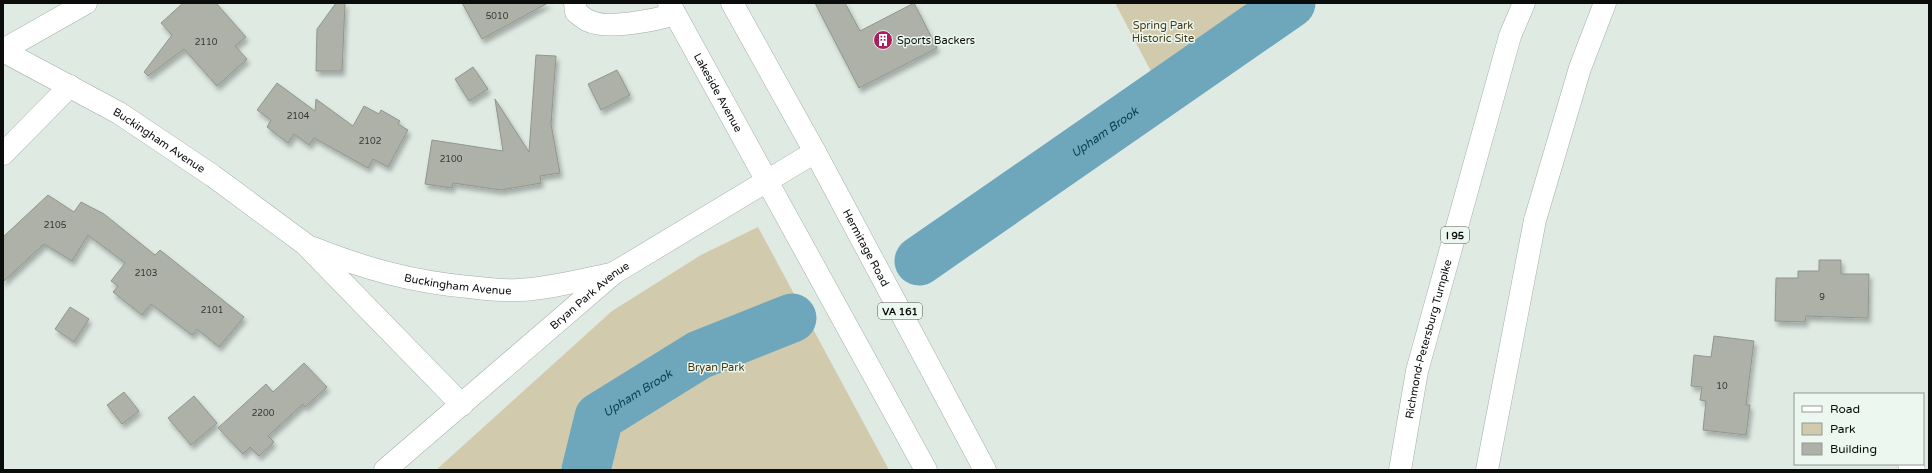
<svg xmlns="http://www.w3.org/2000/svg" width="1932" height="473" font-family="'Varela Round',sans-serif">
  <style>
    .green { fill: #d2caad }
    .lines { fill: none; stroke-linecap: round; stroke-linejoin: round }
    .river { stroke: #6ea7bc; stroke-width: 49 }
    .building { fill: #adb1a7; stroke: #92968c; filter: url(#shadow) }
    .minor-casing { stroke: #a4afa8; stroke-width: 23 }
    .major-casing { stroke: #a4afa8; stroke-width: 23 }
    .highway-casing { stroke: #a4afa8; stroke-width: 23 }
    .minor { stroke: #fff; stroke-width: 22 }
    .major { stroke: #fff; stroke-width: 22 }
    .highway { stroke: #fff; stroke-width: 22 }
    .labels { text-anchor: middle; stroke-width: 3; stroke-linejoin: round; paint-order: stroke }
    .number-label { font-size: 9px; fill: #333632 }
    .shield { fill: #ecf7f0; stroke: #4e5350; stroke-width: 1 }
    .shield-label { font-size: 10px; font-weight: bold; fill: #0a0d0b }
    .park-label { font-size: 11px; fill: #443a13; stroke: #ecf7f0 }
    .poi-label { font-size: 11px; fill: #0a0d0b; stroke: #ecf7f0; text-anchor: start }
    .street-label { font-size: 11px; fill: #0a0d0b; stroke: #ecf7f0 }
    .water-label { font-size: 12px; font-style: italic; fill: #0d4050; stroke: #ecf7f0 }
  </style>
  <defs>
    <filter id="shadow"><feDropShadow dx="2.5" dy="4.5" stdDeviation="2" flood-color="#0004"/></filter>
  </defs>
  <rect width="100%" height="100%" fill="#dfeae3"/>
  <path class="green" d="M1115,3H1255L1211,31L1154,77Z
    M758,227L889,470H436L612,311L701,255Z"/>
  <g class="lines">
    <g class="river">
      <path id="s1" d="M919,261L1291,3"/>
      <path id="s2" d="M586,470L599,417L699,355L792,318"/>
    </g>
  </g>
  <path class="building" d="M183,3H216L246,37L235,46L247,59L217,86L184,49L148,76L144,72L172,35L161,23Z
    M336,3H345L342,71H316L317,29Z
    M462,3H548L482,39Z
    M815,3H845L860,31L914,3L937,48L859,88Z
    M536,55L556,56L551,124L560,173L540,176L541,183L501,190L453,183L452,188L425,184L432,140L503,151L495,99L529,152Z
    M473,67L488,89L469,101L455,79Z
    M617,70L630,95L601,110L588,84Z
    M277,83L315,111L316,99L353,126L364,106L379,114L381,110L400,121L398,124L408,130L388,167L373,159L368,168L314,138L309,145L294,134L288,143L267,127L271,120L257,110Z
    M48,195L74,212L81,202L104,214L155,255L160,250L244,317L219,347L197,329L192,335L151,304L142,315L113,292L118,286L111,281L125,263L88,235L72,261L44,244L3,282V237Z
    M1819,260H1841V274H1869L1868,318L1806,316L1805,322L1775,321L1776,278H1798V271H1819Z
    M70,307L89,319L74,342L55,329Z
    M1714,336L1754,341L1746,405H1750L1746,435L1703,430L1706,401L1700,400L1702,387L1691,386L1694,355L1711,357Z
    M304,363L327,387L305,407L303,404L268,436L274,442L259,456L250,447L243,454L218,428L266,384L273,392Z
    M124,392L139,411L122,424L107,405Z
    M194,396L217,423L191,445L168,418Z"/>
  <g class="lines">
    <defs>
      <g id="minor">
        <path d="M575,3L576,12C580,15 584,19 589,21C607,30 656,20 675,14"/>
        <path d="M3,50L86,3"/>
        <path id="s3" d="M3,51L119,113L213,176L305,244L462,405"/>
        <path d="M3,154L70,86"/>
        <path id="s4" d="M313,248C366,269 413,282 469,287C485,289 502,291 518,290C549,289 581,280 611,274"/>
        <path d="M1909,464L1914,470"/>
        <path id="s5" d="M385,470L614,273L815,152"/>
      </g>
      <g id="major">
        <path id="s6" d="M669,3L926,470"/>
        <path id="s7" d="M732,3L815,152L985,470"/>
      </g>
      <g id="highway">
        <path id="s8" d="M1400,470L1417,371L1510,36L1524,3"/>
        <path d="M1487,470L1535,220L1580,68L1605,3"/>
      </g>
    </defs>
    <use href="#minor" class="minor-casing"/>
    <use href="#major" class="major-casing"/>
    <use href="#highway" class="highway-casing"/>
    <use href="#minor" class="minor"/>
    <use href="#major" class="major"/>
    <use href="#highway" class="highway"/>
  </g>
  <defs>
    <symbol id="building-disc" viewBox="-11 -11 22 22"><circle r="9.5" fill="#ab1f5e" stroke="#ecf7f0"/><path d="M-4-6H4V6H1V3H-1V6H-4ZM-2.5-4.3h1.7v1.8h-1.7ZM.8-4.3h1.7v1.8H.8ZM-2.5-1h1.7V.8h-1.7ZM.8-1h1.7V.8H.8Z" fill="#fff"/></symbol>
  </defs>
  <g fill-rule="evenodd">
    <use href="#building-disc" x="872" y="29" width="22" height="22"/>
  </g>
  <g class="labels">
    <g class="number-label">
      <text x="497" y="19">5010</text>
      <text x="206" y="45">2110</text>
      <text x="298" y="119">2104</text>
      <text x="370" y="144">2102</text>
      <text x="451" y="162">2100</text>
      <text x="55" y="228">2105</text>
      <text x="146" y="276">2103</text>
      <text x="1822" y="300">9</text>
      <text x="212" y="313">2101</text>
      <text x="1722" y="389">10</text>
      <text x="263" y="416">2200</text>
    </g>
    <g class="shield">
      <rect x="1441" y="227" width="28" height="16" rx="3"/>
      <rect x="878" y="303" width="44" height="16" rx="3"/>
    </g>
    <g class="shield-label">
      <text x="1455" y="239">I 95</text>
      <text x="900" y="315">VA 161</text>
    </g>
    <g class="park-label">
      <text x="1163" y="29">Spring Park<tspan x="1163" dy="13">Historic Site</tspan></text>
      <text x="716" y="371">Bryan Park</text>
    </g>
    <g class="poi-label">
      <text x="897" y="44">Sports Backers</text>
    </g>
    <g class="street-label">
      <text dy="4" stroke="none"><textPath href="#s6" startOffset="102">Lakeside Avenue</textPath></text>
      <text dy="4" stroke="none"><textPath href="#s3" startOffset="180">Buckingham Avenue</textPath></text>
      <text dy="4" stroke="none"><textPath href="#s7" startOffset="279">Hermitage Road</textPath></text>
      <text dy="4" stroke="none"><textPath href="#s4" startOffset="150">Buckingham Avenue</textPath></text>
      <text dy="4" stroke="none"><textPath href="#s5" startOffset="269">Bryan Park Avenue</textPath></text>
      <text dy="4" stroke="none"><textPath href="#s8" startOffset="134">Richmond-Petersburg Turnpike</textPath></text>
    </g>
    <g class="water-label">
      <text dy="4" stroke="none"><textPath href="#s1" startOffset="226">Upham Brook</textPath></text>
      <text dy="4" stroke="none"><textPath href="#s2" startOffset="100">Upham Brook</textPath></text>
    </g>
  </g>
  <rect width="1932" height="473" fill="none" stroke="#0a0d0b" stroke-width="8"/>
  <rect x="1794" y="393" width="130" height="72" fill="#ecf7f0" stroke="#929994"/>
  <rect x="1802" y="406" width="20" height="6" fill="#ffffff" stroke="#929994"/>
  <text x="1830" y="413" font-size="12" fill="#0a0d0b">Road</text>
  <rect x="1802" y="423" width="20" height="12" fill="#d2caad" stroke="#929994"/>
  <text x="1830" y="433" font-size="12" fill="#0a0d0b">Park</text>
  <rect x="1802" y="443" width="20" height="12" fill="#adb1a7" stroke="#929994"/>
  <text x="1830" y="453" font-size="12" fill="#0a0d0b">Building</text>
</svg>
